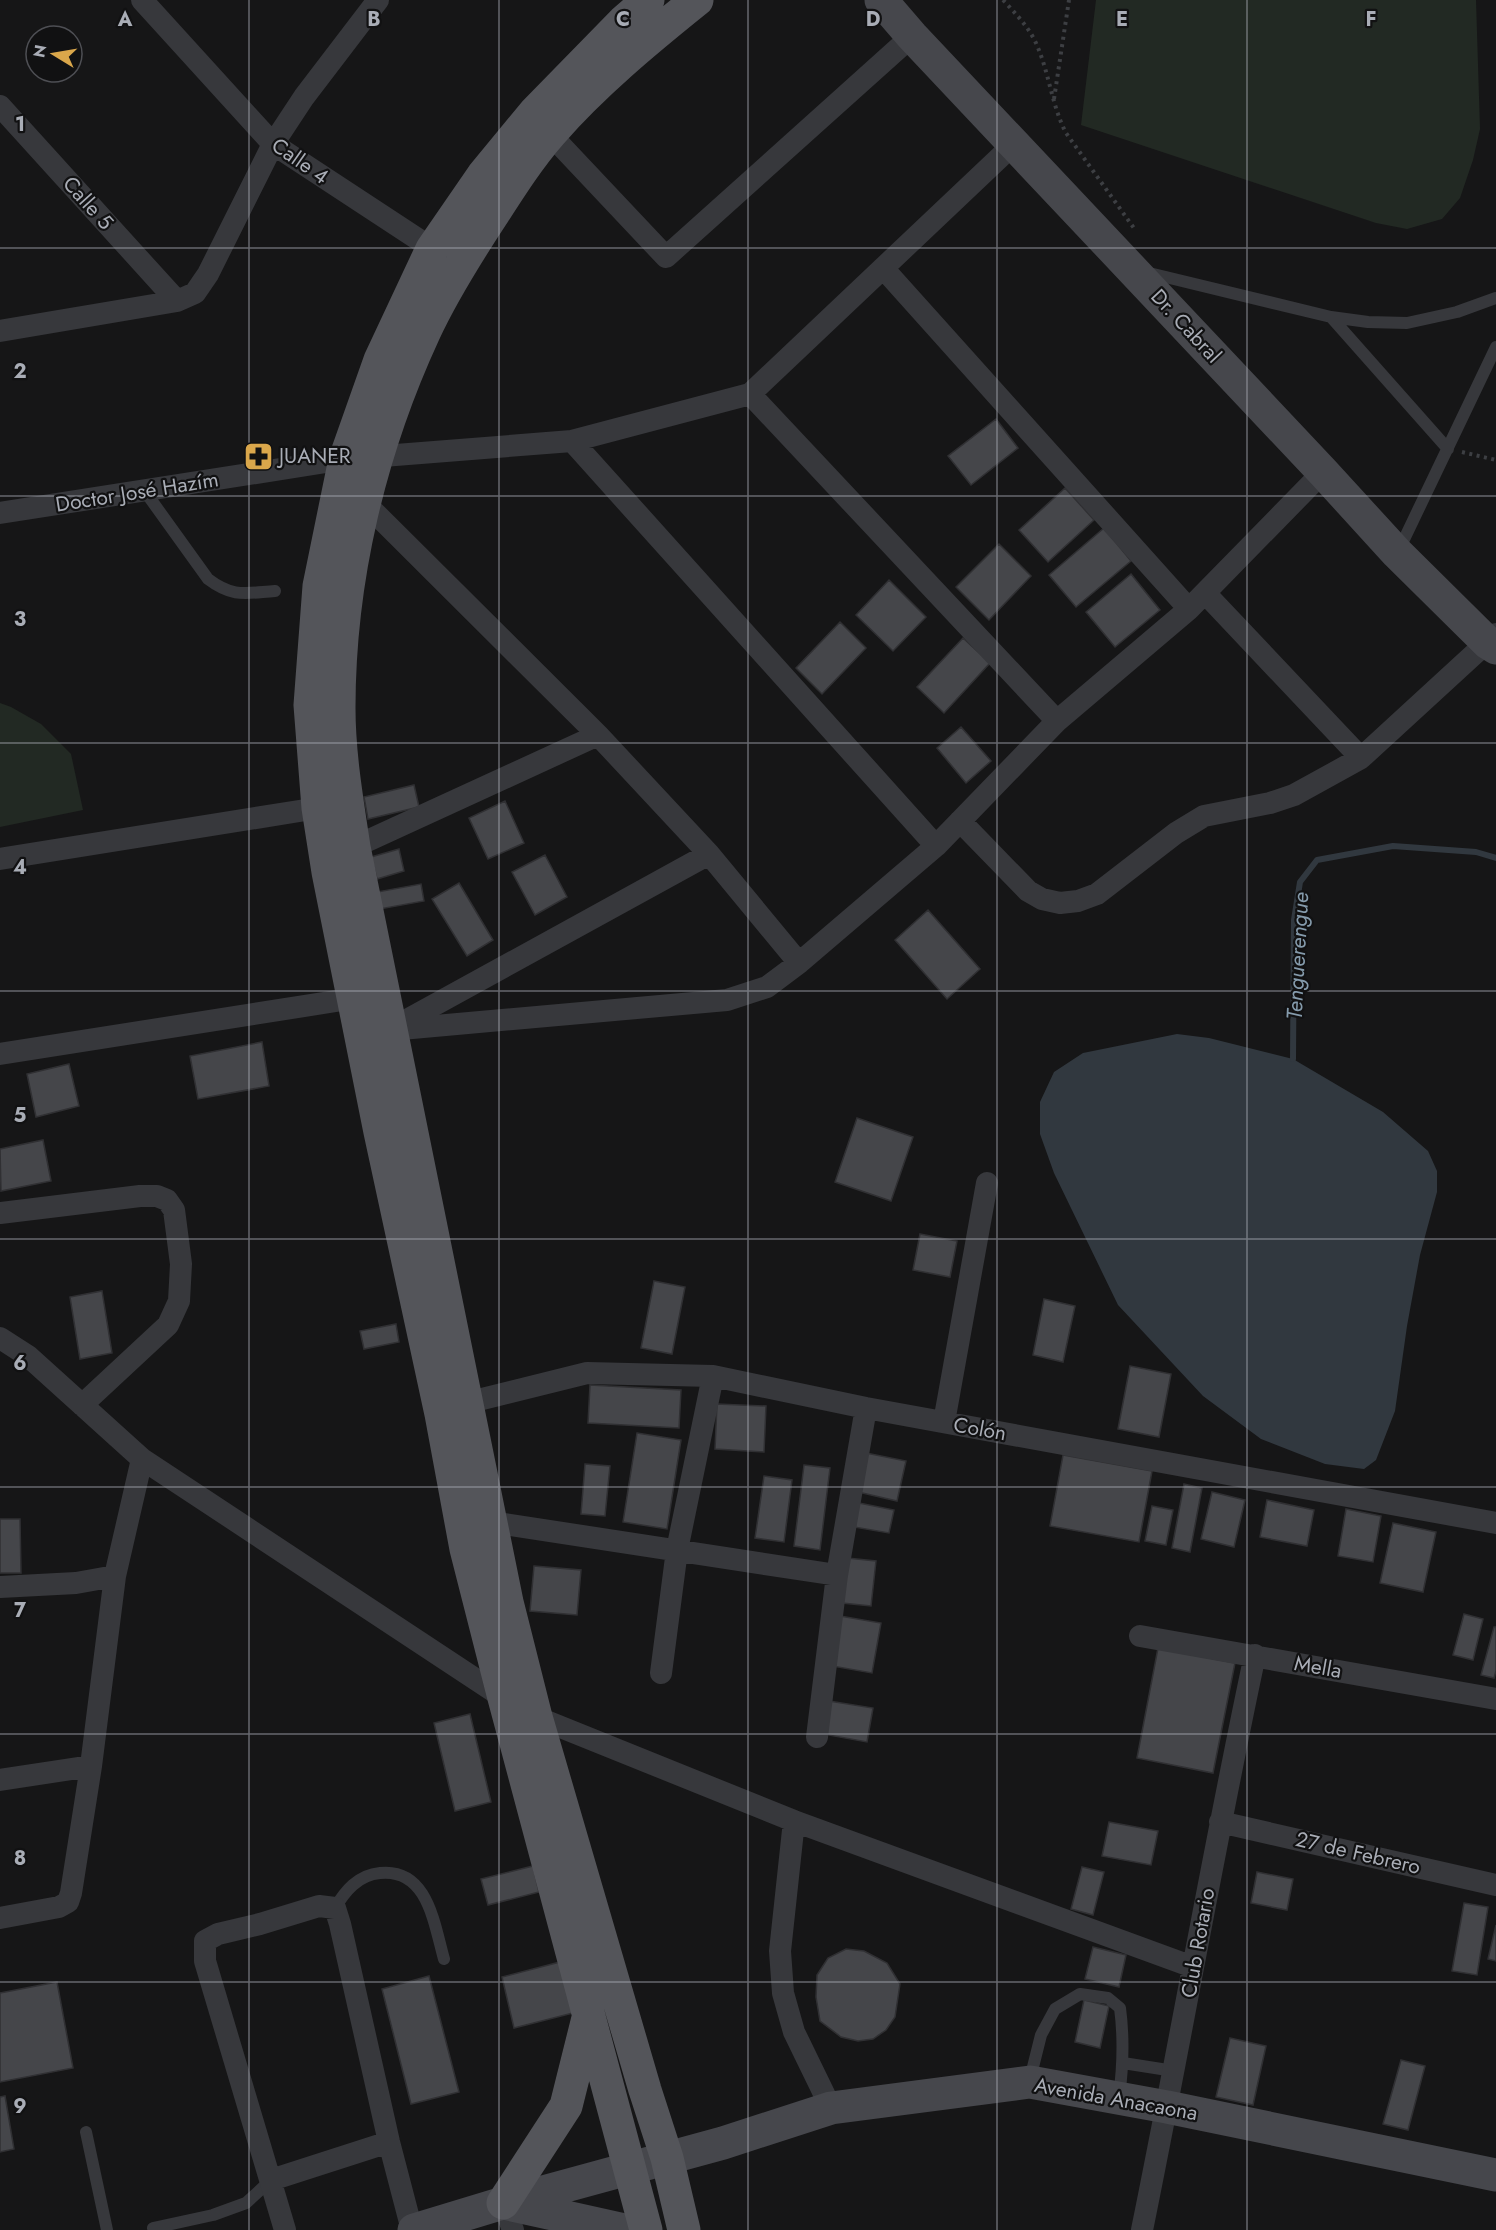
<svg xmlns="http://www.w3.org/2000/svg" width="1496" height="2230" font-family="Jost,sans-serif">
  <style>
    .green { fill: #222923 }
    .water { fill: #31383f }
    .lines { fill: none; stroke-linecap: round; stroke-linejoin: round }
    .stream { stroke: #31383f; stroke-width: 6 }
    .building { fill: #45464a; stroke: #303033; stroke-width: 1.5 }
    .path { stroke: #3d3f43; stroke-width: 4; stroke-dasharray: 3 4.5; stroke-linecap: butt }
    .lane { stroke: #37383c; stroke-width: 12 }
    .street { stroke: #37383c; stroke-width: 22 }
    .secondary { stroke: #46474c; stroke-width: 33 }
    .primary { stroke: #54555a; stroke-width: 33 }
    .grid { fill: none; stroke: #a9adb6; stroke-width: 1.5; stroke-opacity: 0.55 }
    .labels { text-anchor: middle; stroke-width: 4.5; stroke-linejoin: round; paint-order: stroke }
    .street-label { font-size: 21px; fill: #a9adb6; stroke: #111112 }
    .poi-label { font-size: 21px; fill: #a9adb6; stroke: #111112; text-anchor: start }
    .water-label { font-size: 22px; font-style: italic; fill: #859bac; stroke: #111112 }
    .grid-label { font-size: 20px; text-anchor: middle; font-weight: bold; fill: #a9adb6; stroke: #111112; stroke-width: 4.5; stroke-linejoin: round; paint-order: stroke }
  </style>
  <rect width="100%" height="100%" fill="#161617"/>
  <path class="green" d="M1096,0H1476L1480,129L1473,160L1460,198L1442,219L1407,229L1376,223L1081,125Z
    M0,703L11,707L41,724L71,754L83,810L0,827Z"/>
  <path class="water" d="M1177,1034L1209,1038L1293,1059L1383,1112L1428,1151L1437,1171V1192L1420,1255L1407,1326L1395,1411L1376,1460L1364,1469L1325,1464L1261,1439L1203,1396L1118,1305L1054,1173L1040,1134V1102L1054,1072L1083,1053Z"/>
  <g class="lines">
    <path class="stream" d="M1293,1059L1294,920L1300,882L1317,860L1393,846L1476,852L1496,858"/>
  </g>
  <path class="building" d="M996,419L1018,448L971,485L948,456Z
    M1065,488L1094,520L1048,562L1019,530Z
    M1104,528L1131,561L1076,607L1049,575Z
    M999,544L1031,576L989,620L956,587Z
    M1131,574L1160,610L1115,647L1086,612Z
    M889,580L926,617L893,651L856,615Z
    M840,622L866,648L822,694L796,668Z
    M963,638L990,663L944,713L917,687Z
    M961,727L991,761L966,783L937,748Z
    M414,785L419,807L368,819L364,797Z
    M505,801L524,843L488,859L469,818Z
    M399,849L404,871L377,879L371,857Z
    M545,855L567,897L535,915L512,872Z
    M459,883L493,940L467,956L432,899Z
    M421,884L424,901L380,909L377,892Z
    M928,910L980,969L947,999L895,940Z
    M262,1042L269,1086L198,1099L190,1056Z
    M69,1064L79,1106L36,1117L27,1074Z
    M857,1118L913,1137L891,1201L835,1182Z
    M43,1140L51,1181L1,1191L0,1149Z
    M920,1234L957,1241L950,1277L913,1270Z
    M654,1281L685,1287L672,1354L641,1348Z
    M102,1291L112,1353L80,1359L70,1297Z
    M1044,1299L1075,1306L1063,1362L1033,1355Z
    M396,1324L399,1342L364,1349L360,1331Z
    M1130,1366L1171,1374L1159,1437L1118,1429Z
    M590,1385L681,1390L679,1428L588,1423Z
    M717,1404L766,1406L764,1452L715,1449Z
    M637,1433L681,1440L667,1529L623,1522Z
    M866,1453L906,1461L897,1501L858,1492Z
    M1063,1455L1152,1471L1139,1542L1050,1526Z
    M585,1464L610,1466L605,1516L581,1514Z
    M804,1465L830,1468L820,1550L794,1546Z
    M764,1476L792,1480L784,1542L755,1538Z
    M1184,1484L1202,1488L1190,1552L1172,1548Z
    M1212,1492L1245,1500L1234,1547L1201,1539Z
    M1267,1500L1314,1510L1307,1546L1260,1537Z
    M859,1503L894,1510L889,1533L854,1527Z
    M1152,1506L1173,1510L1166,1545L1145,1541Z
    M1346,1509L1381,1516L1373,1562L1338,1556Z
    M0,1519H20L21,1573H0Z
    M1393,1523L1436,1532L1423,1592L1380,1583Z
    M847,1558L876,1561L871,1606L842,1603Z
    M534,1566L581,1570L577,1615L530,1611Z
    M1464,1614L1483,1619L1473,1660L1453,1655Z
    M840,1616L881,1623L872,1673L832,1666Z
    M1494,1627H1496V1671L1494,1678L1481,1675Z
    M1158,1648L1235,1663L1213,1773L1137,1758Z
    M829,1701L873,1708L867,1742L823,1734Z
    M470,1714L491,1802L455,1811L434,1723Z
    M1109,1822L1158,1831L1151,1865L1102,1856Z
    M533,1866L539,1892L488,1905L481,1879Z
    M1082,1867L1104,1872L1093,1915L1071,1909Z
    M1257,1872L1293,1879L1287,1910L1251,1903Z
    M1464,1903L1488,1907L1477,1975L1452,1971Z
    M1496,1925V1961L1488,1959Z
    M1093,1947L1126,1955L1119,1987L1085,1979Z
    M846,1949L864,1951L887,1963L900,1984L895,2017L886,2030L873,2039L858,2041L841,2037L820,2021L816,1997L817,1975L828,1958Z
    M560,1962L573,2013L514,2028L502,1977Z
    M429,1976L459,2092L411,2104L382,1989Z
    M57,1982L73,2068L0,2082V1993Z
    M1084,2000L1109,2006L1100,2048L1075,2042Z
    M1230,2038L1266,2046L1253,2105L1216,2097Z
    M1401,2060L1425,2066L1408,2130L1383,2124Z
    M5,2096L14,2149L0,2152V2097Z"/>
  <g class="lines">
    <path class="path" d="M1003,0C1015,13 1027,25 1035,41C1049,70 1051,104 1066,133L1136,231
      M1054,99L1069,0
      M1462,452L1496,460"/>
    <path class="lane" d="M1145,272L1331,317L1368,322L1407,323L1457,312L1496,298
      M1331,317L1448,449
      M144,490L208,579C233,598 246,593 275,591
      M1398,552L1496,347
      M335,1908C345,1891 358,1875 380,1873C428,1868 434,1924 444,1959
      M1123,2063L1174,2071
      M1030,2079L1041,2035L1055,2009L1080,1994L1108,1998L1120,2008C1124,2038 1123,2067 1119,2097
      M86,2132L107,2230
      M153,2228L213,2215L246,2203L271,2180"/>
    <path class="street" d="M142,0L273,144L442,255
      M0,106L177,301
      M550,134L666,257L912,36
      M883,268L1189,609
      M0,331L177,301L195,293L208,274L273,144L304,97L378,0
      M750,394L1057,721
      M572,441L936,846
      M364,502L598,735L709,854L799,963
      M0,513L345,459L572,441L750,394L1014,144
      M1205,593L1361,758
      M960,821L1028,891L1042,899L1060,903L1078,901L1097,894L1176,833L1204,816L1270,803L1294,795L1361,758L1496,634
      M354,847L598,735
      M0,859L318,808
      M398,1025L709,854
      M390,1030L727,1000L767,987L799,963L936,846L1057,721L1189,609L1323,472
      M0,1054L355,998
      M0,1213L140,1196H157L167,1200L174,1210L181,1264L179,1301L168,1325L82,1405
      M0,1338L28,1356L142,1459L504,1698L536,1717L794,1821L1193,1967
      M466,1403L587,1373L713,1376L866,1408L1496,1523
      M944,1422L987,1183
      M491,1522L837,1575
      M0,1587L76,1583L115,1576
      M1140,1636L1496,1699
      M661,1673L677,1550L713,1376
      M817,1737L837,1575L866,1408
      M0,1780L91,1766
      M794,1821L780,1951L783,1993L794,2032L831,2108
      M1220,1822L1496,1885
      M0,1918L59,1907L68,1902L71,1893L91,1766L115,1576L142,1459
      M271,2180L389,2142
      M503,2203L513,2230
      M285,2230L205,1961V1941L218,1934L260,1924L319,1906L335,1908L340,1924L389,2142L412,2230
      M1142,2230C1181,2039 1214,1846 1255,1655"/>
    <path class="secondary" d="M881,0L912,36L1323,472L1397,553L1488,643L1496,648
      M508,2204L625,2230
      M414,2230L503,2203L723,2143L831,2108L1030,2082L1167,2107L1496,2175"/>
    <path class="primary" d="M503,2203L566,2106L588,2018
      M646,2230L504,1698L466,1549L441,1414L380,1132L328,872L318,808L310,705L319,586L345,459L380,360L432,249L483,175L535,112L623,22L648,0
      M684,2230L667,2158L645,2090L536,1717L507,1602L354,847C347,801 339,754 339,708C339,579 370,450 424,333C443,292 467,254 492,216C510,188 529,158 551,133C594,84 646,41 697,0"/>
  </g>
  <path class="grid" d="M249,0V2230M499,0V2230M748,0V2230M997,0V2230M1247,0V2230M0,248H1496M0,496H1496M0,743H1496M0,991H1496M0,1239H1496M0,1487H1496M0,1734H1496M0,1982H1496"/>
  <defs>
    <symbol id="pharmacy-square" viewBox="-11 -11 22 22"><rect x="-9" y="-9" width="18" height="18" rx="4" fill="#daa74b" stroke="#111112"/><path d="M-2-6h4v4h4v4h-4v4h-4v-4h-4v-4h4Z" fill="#111"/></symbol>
  </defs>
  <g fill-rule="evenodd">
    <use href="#pharmacy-square" x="242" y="440" width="33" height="33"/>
  </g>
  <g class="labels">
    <g class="street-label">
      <text transform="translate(300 161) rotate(35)" y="7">Calle 4</text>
      <text transform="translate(88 203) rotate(48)" y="7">Calle 5</text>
      <text transform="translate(1186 326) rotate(47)" y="7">Dr. Cabral</text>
      <text transform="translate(137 492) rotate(-9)" y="7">Doctor José Hazím</text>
      <text transform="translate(980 1429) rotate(10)" y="7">Colón</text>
      <text transform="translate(1318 1667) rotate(10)" y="7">Mella</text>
      <text transform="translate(1358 1853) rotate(13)" y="7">27 de Febrero</text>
      <text transform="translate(1198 1943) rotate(-80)" y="7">Club Rotario</text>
      <text transform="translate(1116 2099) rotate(10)" y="7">Avenida Anacaona</text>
    </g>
    <g class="poi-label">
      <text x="279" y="463">JUANER</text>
    </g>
    <g class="water-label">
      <text transform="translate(1297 956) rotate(-87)" y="8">Tenguerengue</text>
    </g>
  </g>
  <g class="grid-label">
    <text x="125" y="26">A</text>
    <text x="374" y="26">B</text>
    <text x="623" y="26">C</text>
    <text x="873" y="26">D</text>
    <text x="1122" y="26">E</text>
    <text x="1371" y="26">F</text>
    <text x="20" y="131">1</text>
    <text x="20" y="378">2</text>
    <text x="20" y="626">3</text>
    <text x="20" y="874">4</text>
    <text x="20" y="1122">5</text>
    <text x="20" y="1370">6</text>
    <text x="20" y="1617">7</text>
    <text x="20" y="1865">8</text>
    <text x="20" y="2113">9</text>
  </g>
  <g transform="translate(54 54) rotate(281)"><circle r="28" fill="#111112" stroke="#4e4f54" stroke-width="1.5"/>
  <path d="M0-4.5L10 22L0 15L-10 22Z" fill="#daa74b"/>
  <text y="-9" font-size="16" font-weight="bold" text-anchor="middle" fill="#a9adb6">N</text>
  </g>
</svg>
